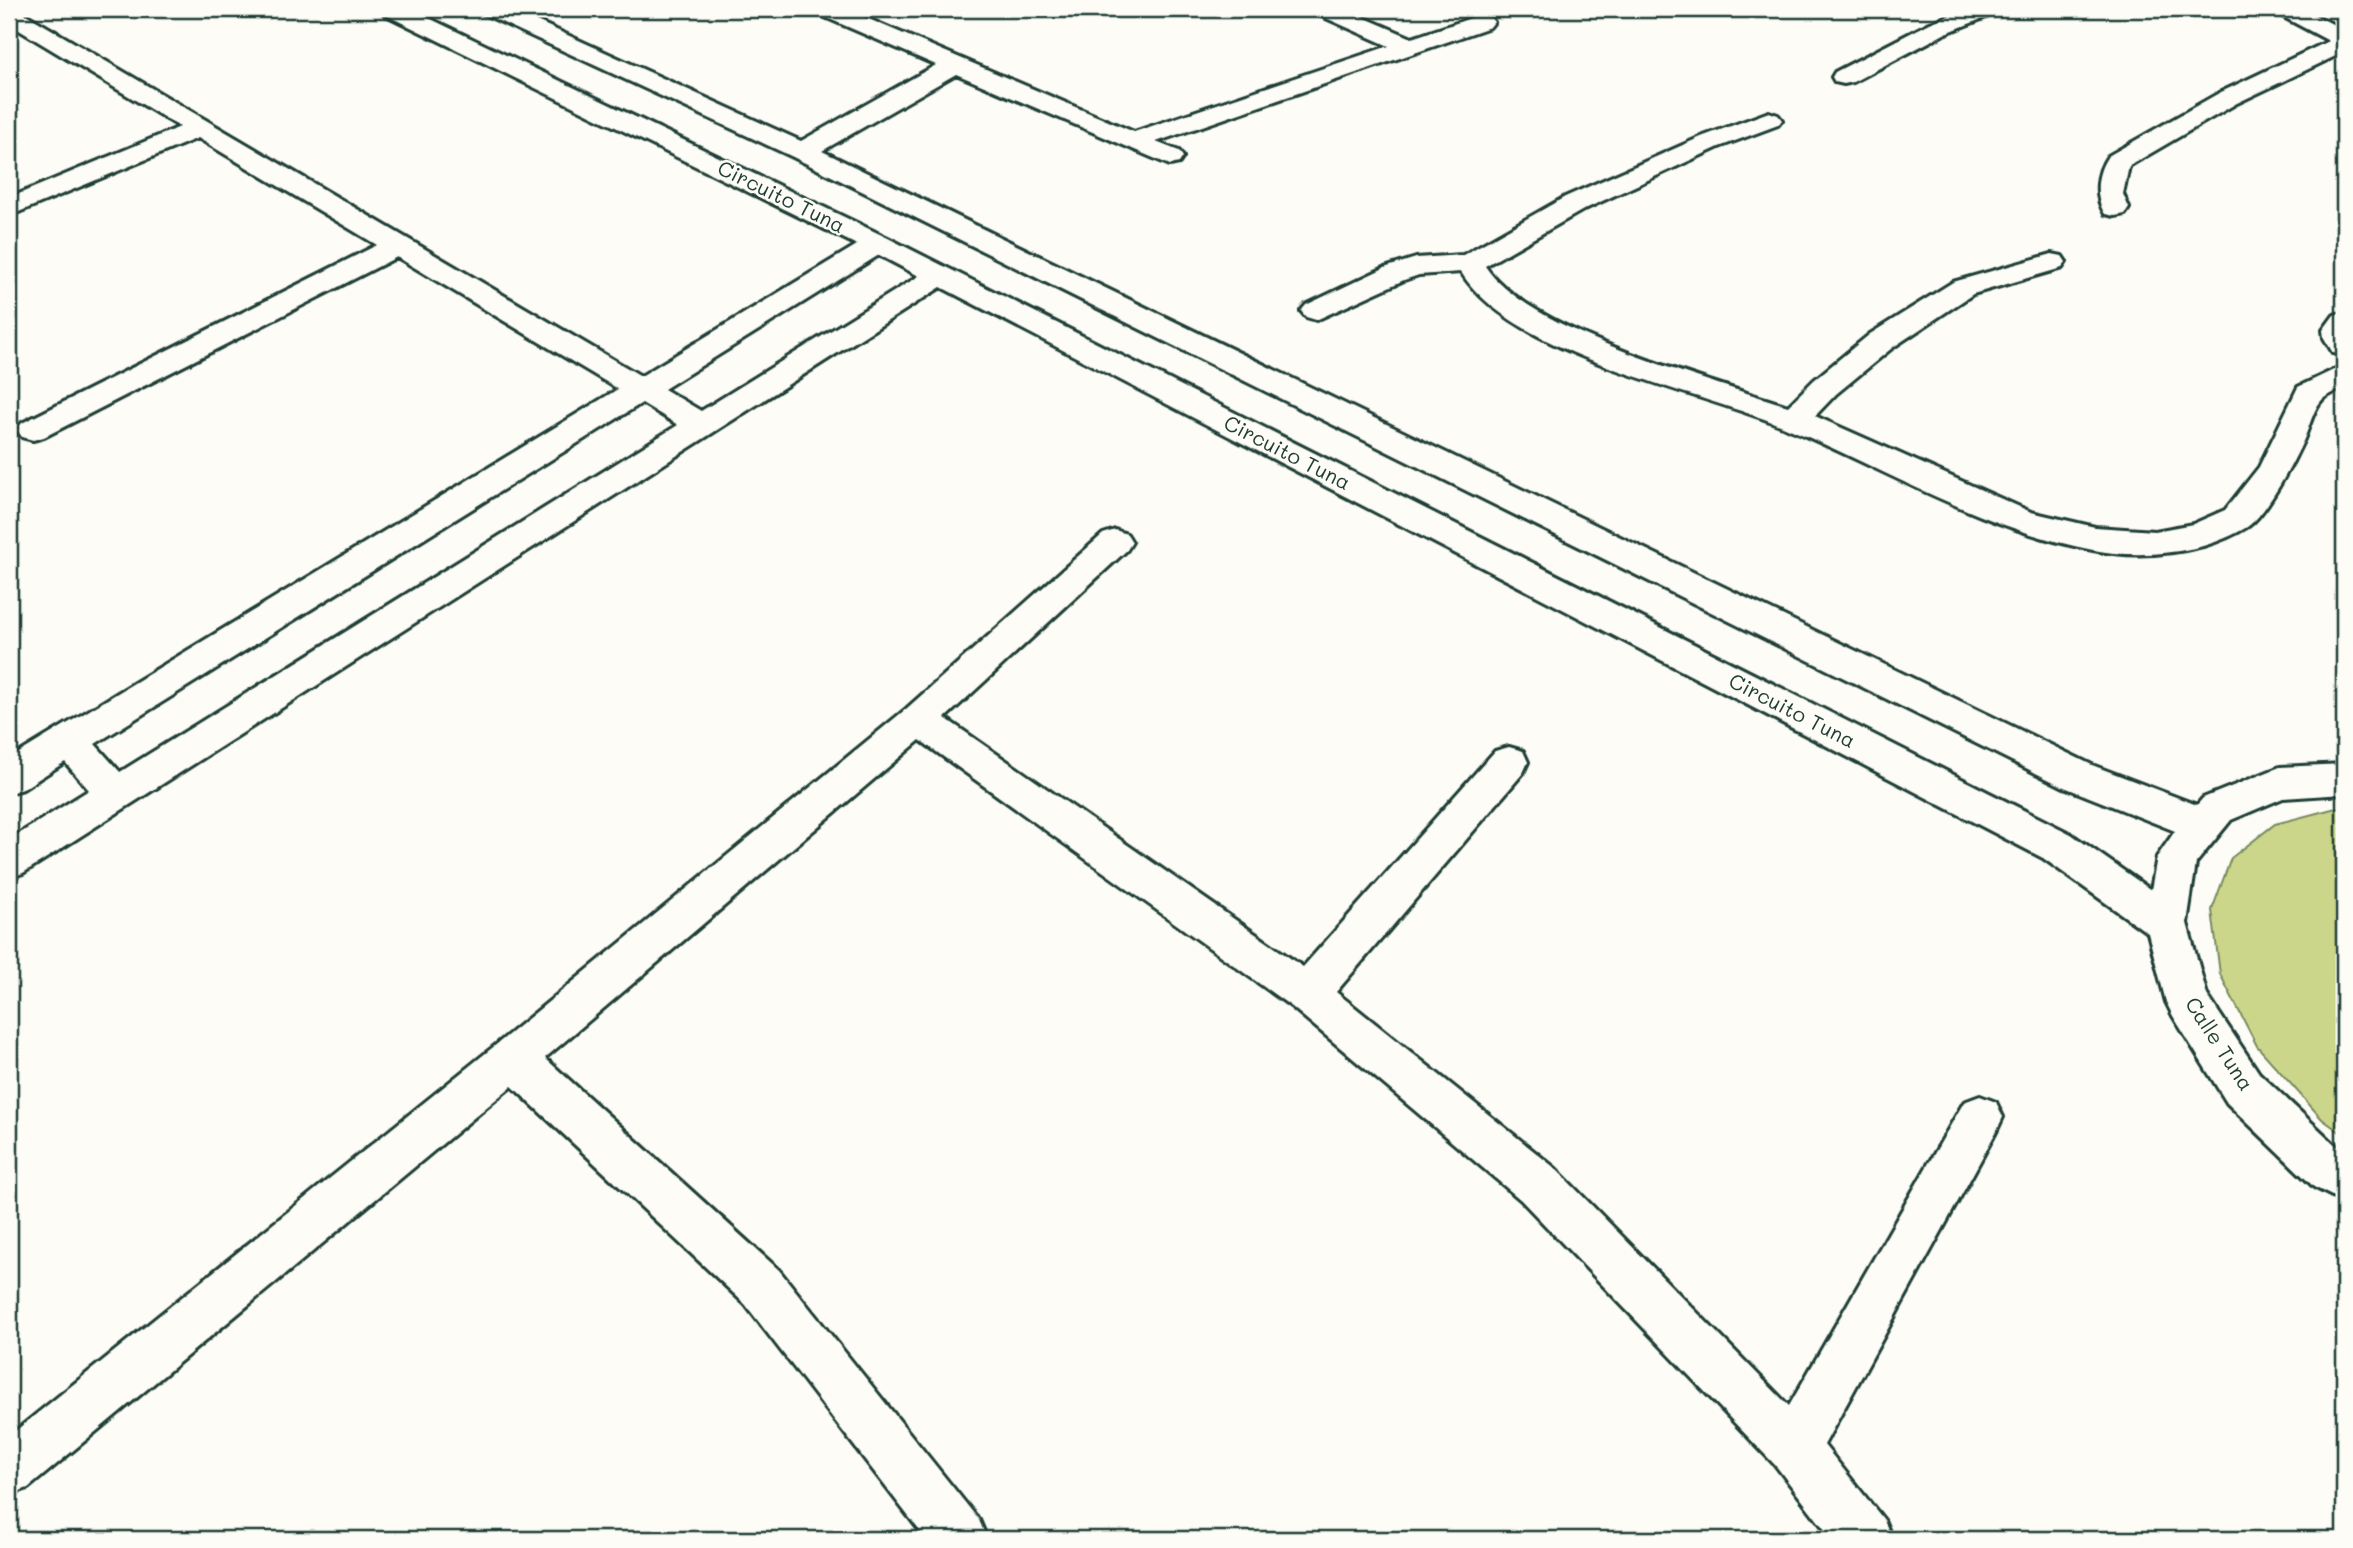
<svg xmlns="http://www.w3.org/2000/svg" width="2353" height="1548" font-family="Mali,sans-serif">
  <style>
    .green { fill: #ccd68a; stroke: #768a5f; stroke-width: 2 }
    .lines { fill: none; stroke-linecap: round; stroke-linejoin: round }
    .minor-casing { stroke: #1f3d34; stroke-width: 6 }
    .minor { fill: #fdfcf7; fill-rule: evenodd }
    .labels { text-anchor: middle; stroke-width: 5; stroke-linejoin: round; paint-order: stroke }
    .street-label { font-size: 21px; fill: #1f3d34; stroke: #fdfcf7 }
  </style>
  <rect width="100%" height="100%" fill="#fdfcf7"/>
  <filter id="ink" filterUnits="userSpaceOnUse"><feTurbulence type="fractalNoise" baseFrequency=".0143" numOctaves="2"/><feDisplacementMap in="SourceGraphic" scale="14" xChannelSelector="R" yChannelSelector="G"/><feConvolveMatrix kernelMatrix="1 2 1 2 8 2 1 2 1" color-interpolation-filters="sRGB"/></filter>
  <g filter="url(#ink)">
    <path class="green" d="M2336,808H2344V1135L2322,1119L2257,1046L2220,974L2212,910L2231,858L2275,824Z"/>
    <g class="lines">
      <defs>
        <path id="minor" d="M9,9H17L641,376L857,245L384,14L380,9H410L888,238L2071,834L2151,890L2157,857L2175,831L2064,787L793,157L484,14L480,9H510L801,141L936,65L818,14L815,9H845L1134,132L1389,46L1317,14L1314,9H1344L1412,38L1474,17H1490L1494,22L1490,27L1156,142L1179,151L1183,157L1179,163L1170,165L956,74L822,151L2092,765L2197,805L2203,798L2280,767L2344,764V794L2283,798L2231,820L2196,863L2187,923L2207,995L2259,1073L2344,1153V1202L2314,1187L2227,1103L2173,1016L2166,1002L2148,933L2043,858L941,287L23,873L9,878V840L89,790L65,762L23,789L9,793V759L618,389L397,257L44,437L33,440L22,437L17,430L22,423L377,245L198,138L9,216V198L180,127L9,24ZM879,255L919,276L701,411L664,389ZM642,403L678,425L120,772L95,744Z
          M1966,9H1998L1994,14L1946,33L1853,82L1844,84L1835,82L1832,77L1835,72L1930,23Z
          M2275,9H2303L2344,30V52L2237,103L2129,166L2123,194L2129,208L2125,214L2115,216L2105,214C2094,197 2096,173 2108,156L2219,93L2329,41L2278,14Z
          M1769,112L1778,115L1782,120L1778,125L1719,147L1585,209L1485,266C1527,331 1712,381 1788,406L1814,380L1870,334L1953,282L2052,254L2062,256L2066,262L2062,268L1973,294L1892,348L1836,394L1815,416L2031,512L2095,527L2155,531L2193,524L2225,510L2259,467L2298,387L2344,365V388C2338,391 2326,395 2321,401C2313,410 2309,428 2304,439C2294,461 2266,515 2247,527C2234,535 2217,542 2203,546C2168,555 2129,557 2093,550C1983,529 1887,470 1785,427C1696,390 1512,355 1461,272L1419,275L1404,280L1316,320L1306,317L1301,311L1306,305L1384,268L1416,258L1463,255L1565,197L1701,137Z
          M2344,312V355L2333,353L2324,338L2323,330L2334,315Z
          M1115,530L1127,534L1132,542L1127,550L945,718L1303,967L1495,751L1509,747L1523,751L1528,762L1523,773L1336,992L1555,1168L1789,1406L1964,1102L1980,1096L1996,1102L2003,1117L1996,1132L1824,1445L1884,1520L1892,1539H1832L1776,1466L1521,1200L1292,1007L920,740L545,1058L779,1270L979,1520L987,1539H926L745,1304L512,1086L28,1488L9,1495V1436L497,1044L906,709L1103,534Z"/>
      </defs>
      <use href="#minor" class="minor-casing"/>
      <use href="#minor" class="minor"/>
    </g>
  </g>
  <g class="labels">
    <g class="street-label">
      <text transform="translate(781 197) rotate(26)" y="7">Circuito Tuna</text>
      <text transform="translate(1287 453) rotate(27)" y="7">Circuito Tuna</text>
      <text transform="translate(1792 711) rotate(27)" y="7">Circuito Tuna</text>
      <text transform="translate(2219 1044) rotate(57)" y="7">Calle Tuna</text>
    </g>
  </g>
  <rect width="2353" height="1548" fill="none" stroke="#fdfcf7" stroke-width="35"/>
  <rect x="18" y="18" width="2318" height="1513" fill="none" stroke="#1f3d34" stroke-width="2.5" filter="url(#ink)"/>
</svg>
